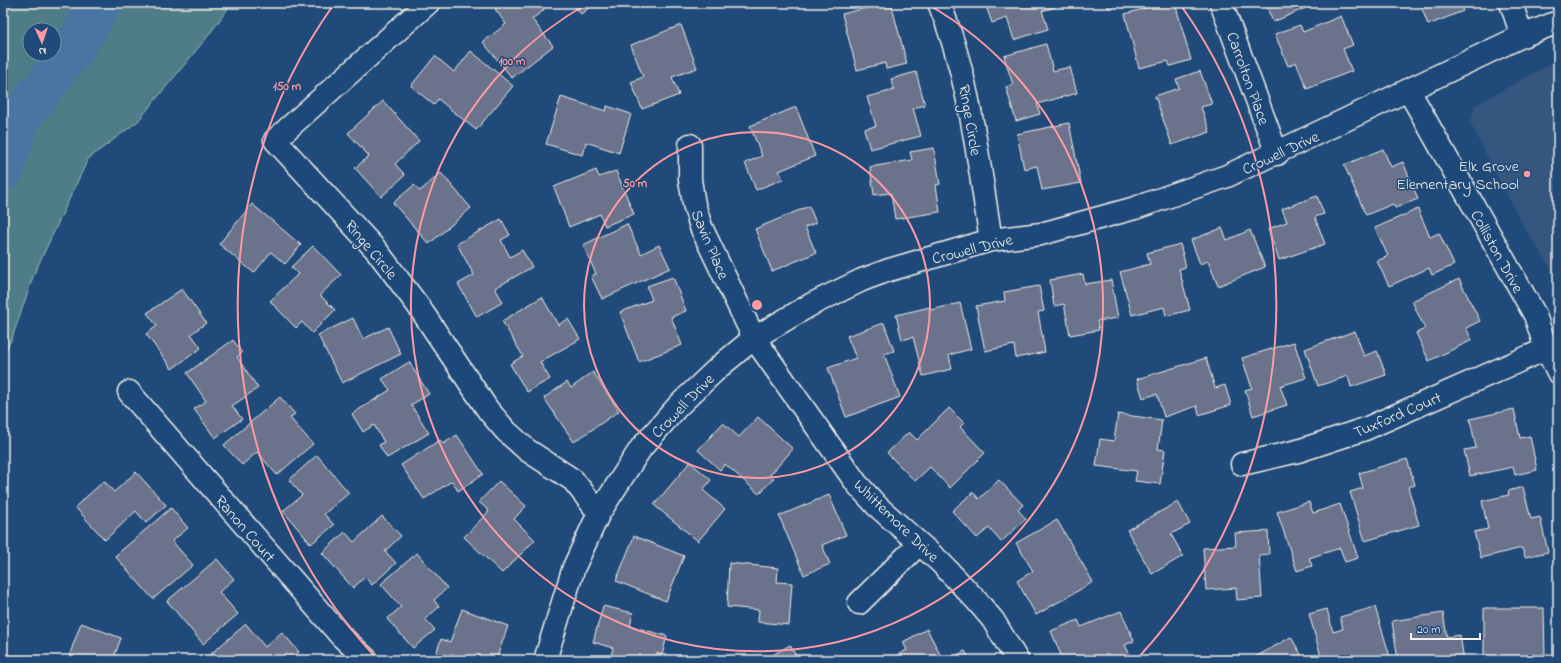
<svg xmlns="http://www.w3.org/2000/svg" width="1561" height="663" font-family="'Indie Flower',sans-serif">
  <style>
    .built { fill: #36567f }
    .green { fill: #507d87; stroke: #a2b7b8; fill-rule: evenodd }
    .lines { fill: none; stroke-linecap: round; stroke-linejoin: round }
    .river { stroke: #4875a3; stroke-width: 42 }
    .building { fill: #6a728c; stroke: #f4f1e8 }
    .minor-casing { stroke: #f4f1e8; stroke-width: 25 }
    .minor { stroke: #1f4a7a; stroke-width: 22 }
    .ring { fill: none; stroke: #ff9aa2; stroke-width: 2 }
    .poi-dot { fill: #ff9aa2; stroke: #1f4a7a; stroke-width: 1.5 }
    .labels { text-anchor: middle; stroke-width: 3; stroke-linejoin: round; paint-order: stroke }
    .street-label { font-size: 16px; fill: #f4f1e8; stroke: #1f4a7a }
    .poi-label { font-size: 16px; fill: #f4f1e8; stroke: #1f4a7a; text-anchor: end }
    .centre { fill: #ff9aa2; stroke: #1f4a7a; stroke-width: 2 }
    .ring-label { font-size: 12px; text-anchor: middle; font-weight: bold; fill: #ff9aa2; stroke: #1f4a7a; stroke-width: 3; stroke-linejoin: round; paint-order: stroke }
  </style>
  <rect width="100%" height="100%" fill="#1f4a7a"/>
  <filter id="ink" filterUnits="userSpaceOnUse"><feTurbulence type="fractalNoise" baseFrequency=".025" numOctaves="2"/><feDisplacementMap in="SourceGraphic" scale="8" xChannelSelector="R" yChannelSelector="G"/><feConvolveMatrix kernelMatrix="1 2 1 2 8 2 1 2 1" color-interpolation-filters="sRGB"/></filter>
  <g filter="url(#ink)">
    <path class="built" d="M1558,60V279L1522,224L1470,123L1475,105Z"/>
    <path class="green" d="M3,3H232L208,36L138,121L88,159L34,274L12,338L3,356ZM30,30H54V54H30Z"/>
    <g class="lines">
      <path class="river" d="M3,170L19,119L73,49L101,3"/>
    </g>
    <path class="building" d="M503,3H539L544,10L532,19L553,46L512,78L483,42L506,24L495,9Z
      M572,3H596L581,14Z
      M886,3H891L907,64L886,69L885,63L857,70L842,14Z
      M985,3H1053L1055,7L1042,11L1048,29L1014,40L1007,18L992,23Z
      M1107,3H1123L1108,8Z
      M1164,3H1175L1191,60L1170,66L1168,61L1139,68L1125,14Z
      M1265,3H1317L1273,22Z
      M1420,3H1460L1463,11L1428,25Z
      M1341,16L1353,45L1343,49L1352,71L1307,89L1296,62L1288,66L1275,34L1300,25L1303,32Z
      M681,25L697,68L672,77L679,95L642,109L631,82L643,77L631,45Z
      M1046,44L1053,71L1070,67L1077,93L1037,104L1040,114L1016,121L1006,87L1013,85L1004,56Z
      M471,51L513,86L476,130L438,99L434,105L411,86L435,56L454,72Z
      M1200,71L1212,104L1201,107L1210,132L1172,145L1155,96L1179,88L1176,79Z
      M916,72L925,105L913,108L921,136L870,149L864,129L876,126L867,97L894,90L891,79Z
      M561,97L606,111L607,106L631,114L619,153L586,142L582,155L546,144Z
      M383,101L419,141L395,164L405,175L381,197L355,168L369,156L348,133Z
      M796,107L815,156L779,171L783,179L756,190L745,163L762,156L750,126Z
      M1069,123L1081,183L1042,190L1037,166L1024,169L1017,134Z
      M934,148L940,184L936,185L940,212L895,219L891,193L874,195L870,167L912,160L910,152Z
      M1383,149L1391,167L1403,162L1418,199L1395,208L1393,204L1366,215L1344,165Z
      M596,170L599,177L616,171L634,214L605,226L600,214L569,227L554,187Z
      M441,173L471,208L429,244L393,203L414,185L420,191Z
      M1317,196L1324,214L1315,217L1325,244L1279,260L1268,229L1287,222L1282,209Z
      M252,204L301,245L285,264L271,252L254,273L219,244Z
      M809,206L816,223L805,227L816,253L772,271L755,229Z
      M1418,209L1430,237L1439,233L1454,265L1432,275L1429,268L1389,286L1377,261L1388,256L1375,228Z
      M501,219L510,235L501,240L510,257L522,250L532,267L495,288L503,302L477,317L458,284L474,275L457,244Z
      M627,224L641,254L659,245L670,268L602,299L591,276L596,274L583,245Z
      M1222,228L1227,240L1250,230L1265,267L1218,286L1208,261L1200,264L1191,240Z
      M1180,244L1186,267L1179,269L1190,310L1166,316L1164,307L1132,315L1120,272L1150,264L1147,253Z
      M313,246L341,275L320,295L335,310L312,333L302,322L296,328L270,301L298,274L291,267Z
      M1083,274L1085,284L1111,280L1118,318L1097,321L1099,330L1070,335L1064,304L1054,306L1050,280Z
      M673,277L686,311L671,317L682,345L639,362L620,312L652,300L647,286Z
      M1459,279L1480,321L1466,328L1472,340L1429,361L1416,333L1425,329L1412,301Z
      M1039,286L1044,311L1038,312L1045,352L1016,358L1014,345L985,351L976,306L1005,301L1004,292Z
      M182,289L206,323L191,334L201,348L172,369L146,334L157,326L147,313Z
      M542,297L558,325L568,319L580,339L540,362L550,379L527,392L510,364L523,356L502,321Z
      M960,303L971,349L949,355L952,369L923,376L913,337L902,340L896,315L930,307L931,310Z
      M353,318L363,339L388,327L401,354L342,383L318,335Z
      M884,323L894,351L884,354L900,397L846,417L828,368L856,358L847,336Z
      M1355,331L1364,356L1377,351L1386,375L1351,387L1348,376L1318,386L1305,349Z
      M233,340L242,353L237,357L258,388L232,406L242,419L215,438L194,409L206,401L187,373Z
      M1294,342L1306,378L1280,386L1287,405L1253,416L1245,390L1252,388L1242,358Z
      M1206,358L1215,388L1225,385L1231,405L1199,415L1197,406L1164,417L1157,394L1143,398L1137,379Z
      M409,362L429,394L411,405L429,433L387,458L379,445L384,442L374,425L363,432L352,414L390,390L382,379Z
      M593,372L619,411L574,442L544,398L567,382L571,388Z
      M280,397L295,414L290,418L313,444L277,475L257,452L242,465L224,445Z
      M949,408L964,423L960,427L985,453L950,488L930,467L915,481L887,453L909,432L917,440Z
      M1514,409L1520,438L1530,436L1537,470L1515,475L1513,467L1470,476L1464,450L1476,448L1470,419Z
      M1118,414L1162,420L1158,449L1165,450L1160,484L1135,481L1137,471L1096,466L1100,439L1114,441Z
      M758,417L793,449L770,475L774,478L759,494L725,464L720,470L698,450L723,423L739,437Z
      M457,435L483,474L458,491L452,481L424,499L401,465L440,440L443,444Z
      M317,455L349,493L324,514L334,525L311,544L283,511L302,495L289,480Z
      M1407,459L1415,485L1408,487L1419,525L1365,541L1350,492L1363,488L1359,473Z
      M690,462L711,480L703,490L725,509L698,541L654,505Z
      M136,472L166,505L146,523L136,511L105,540L75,507L104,481L114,492Z
      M999,480L1023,505L1018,510L1026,519L1001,542L989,528L977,538L952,511L973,492L979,499Z
      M499,481L526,506L514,519L535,540L502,573L464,537L489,511L479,502Z
      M1523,487L1531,519L1540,517L1548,552L1525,557L1522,548L1481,558L1474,532L1488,529L1482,501L1509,495L1508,491Z
      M829,495L846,535L822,545L830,564L804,575L779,516Z
      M1178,502L1190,524L1171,534L1183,556L1152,574L1127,530Z
      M1309,502L1313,513L1340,504L1358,558L1345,562L1340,548L1309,558L1312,566L1297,571L1277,512Z
      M171,508L188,528L172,541L193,565L153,599L115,556Z
      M382,516L401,536L385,551L396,563L372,585L365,577L353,588L322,553L345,532L354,542Z
      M1057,520L1093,582L1036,615L1017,581L1033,571L1016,543Z
      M1268,531L1269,554L1259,555L1262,598L1237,600L1236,588L1206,590L1203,548L1236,546L1235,533Z
      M634,536L684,556L666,601L616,581Z
      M417,553L447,588L434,600L439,607L425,619L435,630L413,648L387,619L401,607L381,584Z
      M217,559L234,579L219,592L238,614L203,644L167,601Z
      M729,563L778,568L777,582L792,583L789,625L758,622L759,610L727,607Z
      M603,606L633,613L630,626L667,636L662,655L657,653L655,660H610L613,648L593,642Z
      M1375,607L1391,660H1322L1309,614L1327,609L1333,632L1343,629L1340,617Z
      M1484,608H1544L1545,658H1484Z
      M462,609L508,626L496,660H434L441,639L450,642Z
      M1121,611L1134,641L1125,645L1130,655L1118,660H1063L1051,631L1078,620L1081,627Z
      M1443,613L1447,637L1460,635L1464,660H1431L1430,656L1398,660L1392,621Z
      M81,623L121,638L113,660L68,659Z
      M246,624L265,647L282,632L299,652L290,660H208L206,658Z
      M927,629L943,660H897L895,656L907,650L903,642Z
      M1291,637L1304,660H1250Z
      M790,645L798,660H764Z
      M965,651L970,660H947Z"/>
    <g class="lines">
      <defs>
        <path id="minor" d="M428,3L275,140L377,251L419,307L488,410L506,431L527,450L573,480L599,513
          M939,3C970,78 978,160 991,240
          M1221,3L1277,154
          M1511,3L1522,36
          M1409,91L1535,315L1546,349L1558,372
          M690,145V180L694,204L701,227L754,338L857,484L877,506L940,562L976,600L993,620L1017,660
          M129,392L341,636L367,660
          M1242,464L1298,451L1365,429L1546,349
          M859,603L919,544
          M545,660L574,567L599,513L641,448L678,406L719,367L754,338L812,304L862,280L889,270L991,240L1041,234L1135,208L1227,176L1522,36L1558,22"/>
      </defs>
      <use href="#minor" class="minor-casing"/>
      <use href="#minor" class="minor"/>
    </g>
  </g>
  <g class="ring">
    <circle cx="757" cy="305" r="173"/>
    <path d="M927 4A346 346 0 1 1 587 4"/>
    <path d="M377 659A519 519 0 0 1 334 4M1180 4A519 519 0 0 1 1137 659"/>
  </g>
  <circle class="poi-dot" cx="1527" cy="174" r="4"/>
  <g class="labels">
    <g class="street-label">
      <text transform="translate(1249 78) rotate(70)" y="6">Carrolton Place</text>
      <text transform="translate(971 120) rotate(80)" y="6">Ringe Circle</text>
      <text transform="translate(1280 152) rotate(-25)" y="6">Crowell Drive</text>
      <text transform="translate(711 244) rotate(67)" y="6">Savin Place</text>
      <text transform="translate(972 248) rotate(-14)" y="6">Crowell Drive</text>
      <text transform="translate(372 249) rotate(50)" y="6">Ringe Circle</text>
      <text transform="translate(1498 251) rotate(61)" y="6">Colliston Drive</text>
      <text transform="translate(682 405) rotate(-46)" y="6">Crowell Drive</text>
      <text transform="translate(1397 414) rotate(-23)" y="6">Tuxford Court</text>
      <text transform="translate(897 520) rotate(44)" y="6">Whittemore Drive</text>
      <text transform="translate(246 528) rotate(49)" y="6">Ranon Court</text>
    </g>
    <g class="poi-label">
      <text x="1519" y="171">Elk Grove<tspan x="1519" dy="18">Elementary School</tspan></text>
    </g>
  </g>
  <circle cx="757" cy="305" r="6" class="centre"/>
  <g class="ring-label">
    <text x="512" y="65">100 m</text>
    <text x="287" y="90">150 m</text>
    <text x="635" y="187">50 m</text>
  </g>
  <rect width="1561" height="663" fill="none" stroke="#1f4a7a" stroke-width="16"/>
  <rect x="8" y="8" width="1545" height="647" fill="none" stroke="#f4f1e8" stroke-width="1.5" filter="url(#ink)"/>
  <g transform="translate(42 42) rotate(177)"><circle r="19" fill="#1f4a7a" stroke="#748da6"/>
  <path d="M0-3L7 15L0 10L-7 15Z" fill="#ff9aa2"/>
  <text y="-6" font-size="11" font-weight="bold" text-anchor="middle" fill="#f4f1e8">N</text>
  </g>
  <path d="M1411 633v6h69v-6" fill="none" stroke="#f4f1e8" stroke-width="2"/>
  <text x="1417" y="633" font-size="12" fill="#f4f1e8" stroke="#1f4a7a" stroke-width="3" paint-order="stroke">20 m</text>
</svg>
